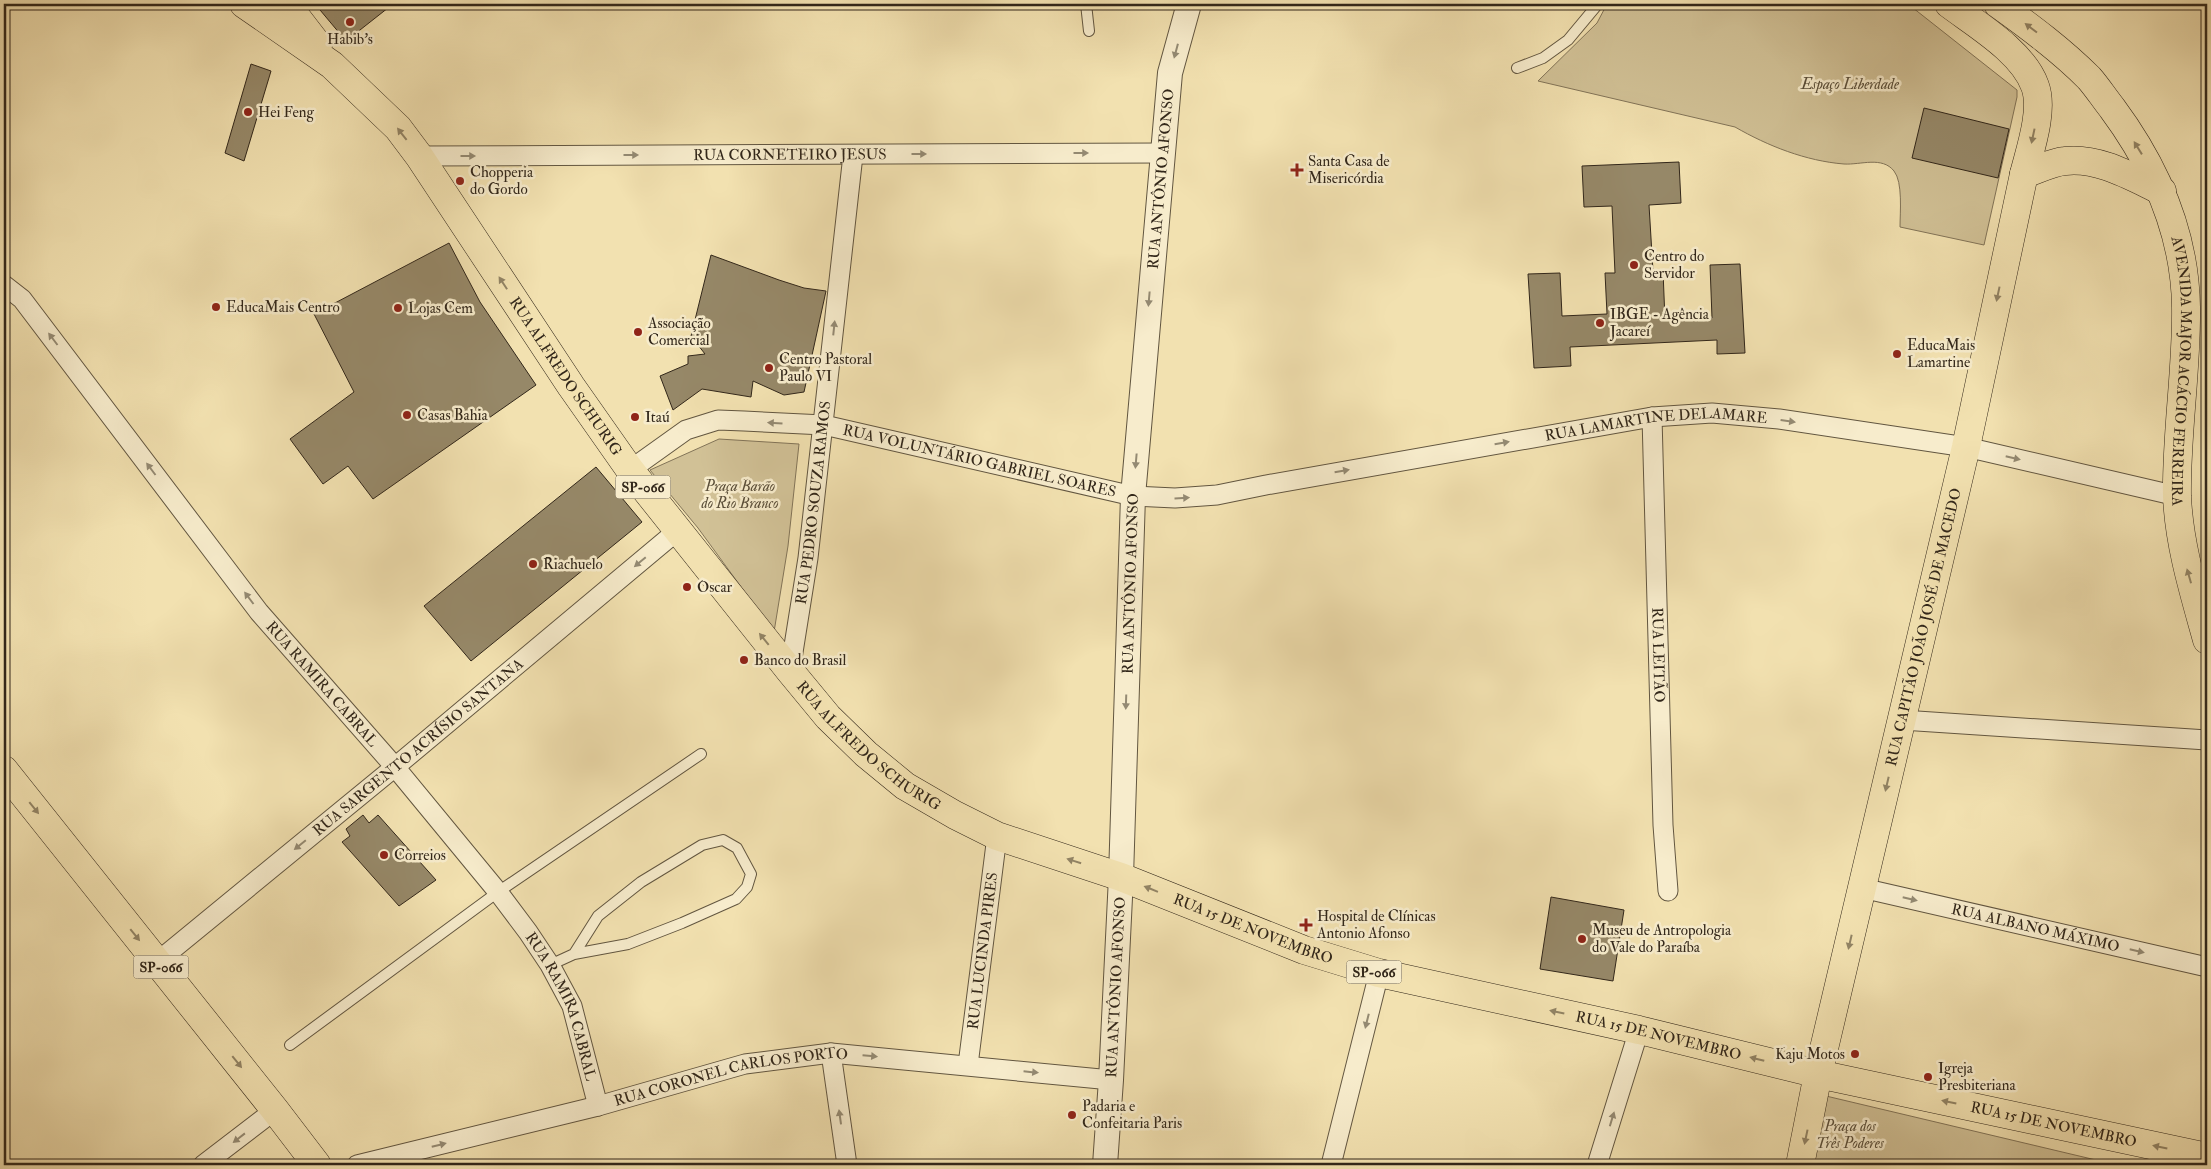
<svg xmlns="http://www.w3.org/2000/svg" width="2211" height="1169" font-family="'IM FELL Double Pica',serif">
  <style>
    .green { fill: #d1c196; stroke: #827458 }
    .building { fill: #968868; stroke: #32271a }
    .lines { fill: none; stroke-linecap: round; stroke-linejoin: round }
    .service-casing { stroke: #625640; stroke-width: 12 }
    .minor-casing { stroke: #625640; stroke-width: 21 }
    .tertiary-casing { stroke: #625640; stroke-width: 26 }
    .primary-casing { stroke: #32271a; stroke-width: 29 }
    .service { stroke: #f7eccc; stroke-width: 10 }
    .minor { stroke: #f7eccc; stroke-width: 19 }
    .tertiary { stroke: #f7eccc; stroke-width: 24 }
    .primary { stroke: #f2e1b0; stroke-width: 28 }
    .oneway { fill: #928465 }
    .oneway2 { fill: #948a73 }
    .poi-dot { fill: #8f2418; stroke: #f7eccc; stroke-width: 2 }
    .labels { text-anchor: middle; stroke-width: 5; stroke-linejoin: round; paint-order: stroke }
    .shield { fill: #f7eccc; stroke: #6d624f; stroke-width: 1 }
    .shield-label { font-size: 14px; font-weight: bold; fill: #32271a }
    .poi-label { font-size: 15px; fill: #32271a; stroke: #f7eccc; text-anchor: start }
    .park-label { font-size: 15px; font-style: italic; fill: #5a4e39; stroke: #f7eccc }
    .street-label { font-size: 15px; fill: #32271a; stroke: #f7eccc }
  </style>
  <rect width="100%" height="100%" fill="#f2e1b0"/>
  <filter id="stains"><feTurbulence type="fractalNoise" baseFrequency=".004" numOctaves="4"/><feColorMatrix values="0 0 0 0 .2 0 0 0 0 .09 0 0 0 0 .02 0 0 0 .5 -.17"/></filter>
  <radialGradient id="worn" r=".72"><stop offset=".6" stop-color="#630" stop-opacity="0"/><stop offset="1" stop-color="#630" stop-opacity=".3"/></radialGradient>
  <path class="green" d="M1607,4H1908L2017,90V97L1984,245L1900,227C1900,213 1903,182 1894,171C1882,156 1861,165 1844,164C1806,161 1768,146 1735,127L1538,81L1597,23Z
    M719,439L799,444L788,546L774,632L698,528L650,470Z
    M1826,1096L2117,1165H1810Z"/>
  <path class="building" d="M315,4H393L346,41Z
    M251,64L271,71L244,161L225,153Z
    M1924,108L2009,129L1998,178L1912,158Z
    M1679,162L1681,203L1649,205L1653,271H1663L1665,320L1712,318L1710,265L1740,264L1745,353L1717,354V340L1570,347L1571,366L1534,368L1528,274L1560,273L1562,316L1607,314L1605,273H1615L1612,206L1584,207L1582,166Z
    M449,243L480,302L536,385L373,499L348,466L323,484L290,439L354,392L314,314Z
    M711,255L779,280L804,288L826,291L804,392L784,395L753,381L751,397L702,389L673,410L660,376L688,364V356L705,354L691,336Z
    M596,467L642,522L471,661L424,606Z
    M363,815L369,823L378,815L436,880L399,906L342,842L350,836L346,829Z
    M1551,897L1624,910L1613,981L1540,969Z"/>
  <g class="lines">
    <defs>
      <path id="service" d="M1086,4L1089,31
        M1517,68L1543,58L1568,40L1598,4
        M550,965L574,954L628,944L682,923L736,899L747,887L751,874L737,848L723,840L702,845L641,882L598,916L574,954
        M290,1045L498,892L701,754"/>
      <g id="minor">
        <path id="s1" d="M419,156L1162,153"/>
        <path id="s2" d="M4,285L22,299L259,612L395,767L498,892L528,932L550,965L572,1006L598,1106"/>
        <path id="s3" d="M1652,417L1663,825L1668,891"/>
        <path id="s4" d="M630,470L686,430L718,420L744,421L824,425L1133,496L1175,498L1217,495L1266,485L1652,417L1712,413L1779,419L1966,447L2177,496"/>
        <path id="s5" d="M790,671L808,558L853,155"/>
        <path d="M1902,720L2207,740"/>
        <path id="s6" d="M1862,888L2207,967"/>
        <path id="s7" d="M157,962L395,767L677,531"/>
        <path d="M831,1053L847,1165"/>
        <path id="s8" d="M968,1065L997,836"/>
        <path d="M203,1165L275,1110"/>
        <path id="s9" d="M357,1165L598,1106L745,1064L831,1053L1111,1080"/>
        <path d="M1331,1165L1379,973"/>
        <path d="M1597,1165L1639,1030"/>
      </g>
      <g id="tertiary">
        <path id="s10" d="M1105,1165L1111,1080L1121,877L1133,496L1170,73L1189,4"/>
      </g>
      <g id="primary">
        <path id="s11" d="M244,4L332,65L398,128L419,156L571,386L630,470L790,671L828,717L866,754L905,786L955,815L997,836L1121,877L1304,950L1379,973L1639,1030L1818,1074L2207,1157"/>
        <path d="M289,4L291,10L318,45"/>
        <path id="s12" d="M1998,4C2030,27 2061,50 2089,78C2097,87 2104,98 2112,108C2155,166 2185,233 2186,307C2187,370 2176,433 2177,496C2179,545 2194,593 2207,640"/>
        <path d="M2024,174C2037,170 2052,162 2065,161C2099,157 2132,177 2162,191"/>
        <path d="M4,770L275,1110L317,1165"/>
        <path id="s13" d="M1800,1165L1818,1074L1966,447L2024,174C2030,150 2044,110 2035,86C2023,52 1977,25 1949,4"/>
      </g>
    </defs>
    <use href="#service" class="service-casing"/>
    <use href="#minor" class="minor-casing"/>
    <use href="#tertiary" class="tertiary-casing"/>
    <use href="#primary" class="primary-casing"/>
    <use href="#service" class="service"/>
    <use href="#minor" class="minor"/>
    <use href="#tertiary" class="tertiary"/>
    <use href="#primary" class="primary"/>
  </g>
  <defs><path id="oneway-solid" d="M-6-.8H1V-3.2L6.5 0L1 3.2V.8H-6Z" transform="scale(1.25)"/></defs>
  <g class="oneway">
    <use href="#oneway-solid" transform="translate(2031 28) rotate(-143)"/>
    <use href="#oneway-solid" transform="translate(402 134) rotate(-128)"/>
    <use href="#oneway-solid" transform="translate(2033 136) rotate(102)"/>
    <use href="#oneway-solid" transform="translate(2138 148) rotate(-122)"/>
    <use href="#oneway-solid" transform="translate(503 283) rotate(-123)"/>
    <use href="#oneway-solid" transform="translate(1998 294) rotate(102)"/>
    <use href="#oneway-solid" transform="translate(2189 576) rotate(-106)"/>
    <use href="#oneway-solid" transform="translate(764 639) rotate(-129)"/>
    <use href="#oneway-solid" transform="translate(1887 784) rotate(103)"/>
    <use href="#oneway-solid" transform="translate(34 808) rotate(51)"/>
    <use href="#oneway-solid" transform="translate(1074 861) rotate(-162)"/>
    <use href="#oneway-solid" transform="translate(1151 889) rotate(-158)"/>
    <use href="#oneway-solid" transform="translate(135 935) rotate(51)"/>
    <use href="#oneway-solid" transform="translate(1850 942) rotate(103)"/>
    <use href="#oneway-solid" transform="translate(1557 1012) rotate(-168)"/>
    <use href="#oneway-solid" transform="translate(1757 1059) rotate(-166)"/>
    <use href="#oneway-solid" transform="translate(237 1062) rotate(51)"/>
    <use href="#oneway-solid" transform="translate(1949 1102) rotate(-168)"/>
    <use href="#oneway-solid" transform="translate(1806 1137) rotate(102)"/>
    <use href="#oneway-solid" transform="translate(2160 1147) rotate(-168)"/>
  </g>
  <g class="oneway2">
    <use href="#oneway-solid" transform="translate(1176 51) rotate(105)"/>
    <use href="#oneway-solid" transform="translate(1081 153)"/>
    <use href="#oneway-solid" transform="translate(919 154)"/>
    <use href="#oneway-solid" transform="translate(631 155)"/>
    <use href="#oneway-solid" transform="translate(468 156)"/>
    <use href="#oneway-solid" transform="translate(1149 299) rotate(95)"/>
    <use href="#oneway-solid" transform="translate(834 328) rotate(-84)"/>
    <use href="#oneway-solid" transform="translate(53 339) rotate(-127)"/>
    <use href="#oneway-solid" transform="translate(1788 421) rotate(8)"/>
    <use href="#oneway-solid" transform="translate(775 423) rotate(-177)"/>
    <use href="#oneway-solid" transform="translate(1502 443) rotate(-10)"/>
    <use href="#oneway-solid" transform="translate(2013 458) rotate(13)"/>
    <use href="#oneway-solid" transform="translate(1136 461) rotate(95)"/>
    <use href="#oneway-solid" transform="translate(151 469) rotate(-127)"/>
    <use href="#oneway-solid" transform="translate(1342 471) rotate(-10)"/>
    <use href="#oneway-solid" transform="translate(1182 498) rotate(-3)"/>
    <use href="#oneway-solid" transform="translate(640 562) rotate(140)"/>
    <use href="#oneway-solid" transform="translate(249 598) rotate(-127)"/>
    <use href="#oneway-solid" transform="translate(1126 702) rotate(92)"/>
    <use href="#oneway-solid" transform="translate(300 845) rotate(141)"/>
    <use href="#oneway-solid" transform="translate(1910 899) rotate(13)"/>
    <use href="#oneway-solid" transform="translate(2137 951) rotate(13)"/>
    <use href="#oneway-solid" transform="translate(1367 1021) rotate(104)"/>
    <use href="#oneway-solid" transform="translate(870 1056) rotate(5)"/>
    <use href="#oneway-solid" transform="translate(1031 1072) rotate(6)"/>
    <use href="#oneway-solid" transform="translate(840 1117) rotate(-98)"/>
    <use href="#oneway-solid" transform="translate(1612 1119) rotate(-73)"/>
    <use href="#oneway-solid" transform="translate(239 1138) rotate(142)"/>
    <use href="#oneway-solid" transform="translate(439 1145) rotate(-14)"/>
  </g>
  <g class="poi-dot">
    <circle cx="350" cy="22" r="5"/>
    <circle cx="248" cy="112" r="5"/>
    <path d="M1294.5 162.5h5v5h5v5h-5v5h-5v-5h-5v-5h5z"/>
    <circle cx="460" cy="181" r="5"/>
    <circle cx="1634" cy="265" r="5"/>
    <circle cx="216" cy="307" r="5"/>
    <circle cx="398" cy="308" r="5"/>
    <circle cx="1600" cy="323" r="5"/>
    <circle cx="638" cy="332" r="5"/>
    <circle cx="1897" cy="354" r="5"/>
    <circle cx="769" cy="368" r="5"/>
    <circle cx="407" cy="415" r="5"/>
    <circle cx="635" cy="417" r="5"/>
    <circle cx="533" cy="564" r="5"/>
    <circle cx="687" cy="587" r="5"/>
    <circle cx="744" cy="660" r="5"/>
    <circle cx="384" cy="855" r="5"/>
    <path d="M1303.5 917.5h5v5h5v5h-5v5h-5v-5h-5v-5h5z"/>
    <circle cx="1582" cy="939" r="5"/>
    <circle cx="1855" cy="1054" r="5"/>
    <circle cx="1928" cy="1077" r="5"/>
    <circle cx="1072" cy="1115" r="5"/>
  </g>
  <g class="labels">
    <g class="shield">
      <rect x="615.5" y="475.5" width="55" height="23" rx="4"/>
      <rect x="133.5" y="955.5" width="55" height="23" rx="4"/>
      <rect x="1346.5" y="960.5" width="55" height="23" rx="4"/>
    </g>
    <g class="shield-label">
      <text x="643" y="492">SP-066</text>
      <text x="161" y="972">SP-066</text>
      <text x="1374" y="977">SP-066</text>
    </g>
    <g class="poi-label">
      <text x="350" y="44" text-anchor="middle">Habib's</text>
      <text x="258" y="117">Hei Feng</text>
      <text x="1308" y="166">Santa Casa de<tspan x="1308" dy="17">Misericórdia</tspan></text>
      <text x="470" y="177">Chopperia<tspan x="470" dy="17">do Gordo</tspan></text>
      <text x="1644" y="261">Centro do<tspan x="1644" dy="17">Servidor</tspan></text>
      <text x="226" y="312">EducaMais Centro</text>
      <text x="408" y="313">Lojas Cem</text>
      <text x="1610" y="319">IBGE - Agência<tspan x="1610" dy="17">Jacareí</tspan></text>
      <text x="648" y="328">Associação<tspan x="648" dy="17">Comercial</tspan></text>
      <text x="1907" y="350">EducaMais<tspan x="1907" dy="17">Lamartine</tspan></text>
      <text x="779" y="364">Centro Pastoral<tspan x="779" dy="17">Paulo VI</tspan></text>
      <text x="417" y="420">Casas Bahia</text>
      <text x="645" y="422">Itaú</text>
      <text x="543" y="569">Riachuelo</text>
      <text x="697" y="592">Oscar</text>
      <text x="754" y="665">Banco do Brasil</text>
      <text x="394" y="860">Correios</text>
      <text x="1317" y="921">Hospital de Clínicas<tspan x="1317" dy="17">Antonio Afonso</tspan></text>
      <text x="1592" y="935">Museu de Antropologia<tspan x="1592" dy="17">do Vale do Paraíba</tspan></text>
      <text x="1845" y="1059" text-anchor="end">Kaju Motos</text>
      <text x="1938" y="1073">Igreja<tspan x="1938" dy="17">Presbiteriana</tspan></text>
      <text x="1082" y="1111">Padaria e<tspan x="1082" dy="17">Confeitaria Paris</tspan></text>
    </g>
    <g class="park-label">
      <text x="1850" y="89">Espaço Liberdade</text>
      <text x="740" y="491">Praça Barão<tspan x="740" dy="17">do Rio Branco</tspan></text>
      <text x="1850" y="1131">Praça dos<tspan x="1850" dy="17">Três Poderes</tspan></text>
    </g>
    <g class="street-label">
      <text dy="5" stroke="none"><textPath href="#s1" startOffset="371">RUA CORNETEIRO JESUS</textPath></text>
      <text dy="5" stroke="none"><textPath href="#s10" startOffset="988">RUA ANTÔNIO AFONSO</textPath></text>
      <text dy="5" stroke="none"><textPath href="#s12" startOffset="435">AVENIDA MAJOR ACÁCIO FERREIRA</textPath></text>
      <text dy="5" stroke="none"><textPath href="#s11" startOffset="498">RUA ALFREDO SCHURIG</textPath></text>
      <text dy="5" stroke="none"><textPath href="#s4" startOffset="1055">RUA LAMARTINE DELAMARE</textPath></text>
      <text dy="5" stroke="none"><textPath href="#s4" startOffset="368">RUA VOLUNTÁRIO GABRIEL SOARES</textPath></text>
      <text dy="5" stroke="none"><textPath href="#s5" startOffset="170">RUA PEDRO SOUZA RAMOS</textPath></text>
      <text dy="5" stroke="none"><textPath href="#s10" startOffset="582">RUA ANTÔNIO AFONSO</textPath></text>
      <text dy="5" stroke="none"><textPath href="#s13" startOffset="552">RUA CAPITÃO JOÃO JOSÉ DE MACEDO</textPath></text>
      <text dy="5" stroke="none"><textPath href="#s3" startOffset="238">RUA LEITÃO</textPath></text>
      <text dy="5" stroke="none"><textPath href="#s2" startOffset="511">RUA RAMIRA CABRAL</textPath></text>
      <text dy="5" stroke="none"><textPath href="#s11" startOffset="978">RUA ALFREDO SCHURIG</textPath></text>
      <text dy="5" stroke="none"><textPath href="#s7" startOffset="338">RUA SARGENTO ACRÍSIO SANTANA</textPath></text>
      <text dy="5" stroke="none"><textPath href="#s6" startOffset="178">RUA ALBANO MÁXIMO</textPath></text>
      <text dy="5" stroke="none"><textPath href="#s11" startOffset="1409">RUA 15 DE NOVEMBRO</textPath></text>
      <text dy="5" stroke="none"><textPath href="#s8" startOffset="115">RUA LUCINDA PIRES</textPath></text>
      <text dy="5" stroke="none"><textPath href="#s10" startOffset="178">RUA ANTÔNIO AFONSO</textPath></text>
      <text dy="5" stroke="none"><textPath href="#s2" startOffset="916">RUA RAMIRA CABRAL</textPath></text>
      <text dy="5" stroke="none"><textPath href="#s11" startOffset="1829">RUA 15 DE NOVEMBRO</textPath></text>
      <text dy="5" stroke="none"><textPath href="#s9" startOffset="385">RUA CORONEL CARLOS PORTO</textPath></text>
      <text dy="5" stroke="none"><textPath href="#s11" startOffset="2234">RUA 15 DE NOVEMBRO</textPath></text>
    </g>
  </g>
  <rect width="2211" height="1169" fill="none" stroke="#f2e1b0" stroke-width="20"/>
  <rect x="5" y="5" width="2201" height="1159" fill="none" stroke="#32271a" stroke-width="2.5"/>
  <rect x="10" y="10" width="2191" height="1149" fill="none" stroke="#32271a"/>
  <rect width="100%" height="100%" filter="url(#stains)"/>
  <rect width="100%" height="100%" fill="url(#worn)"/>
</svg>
